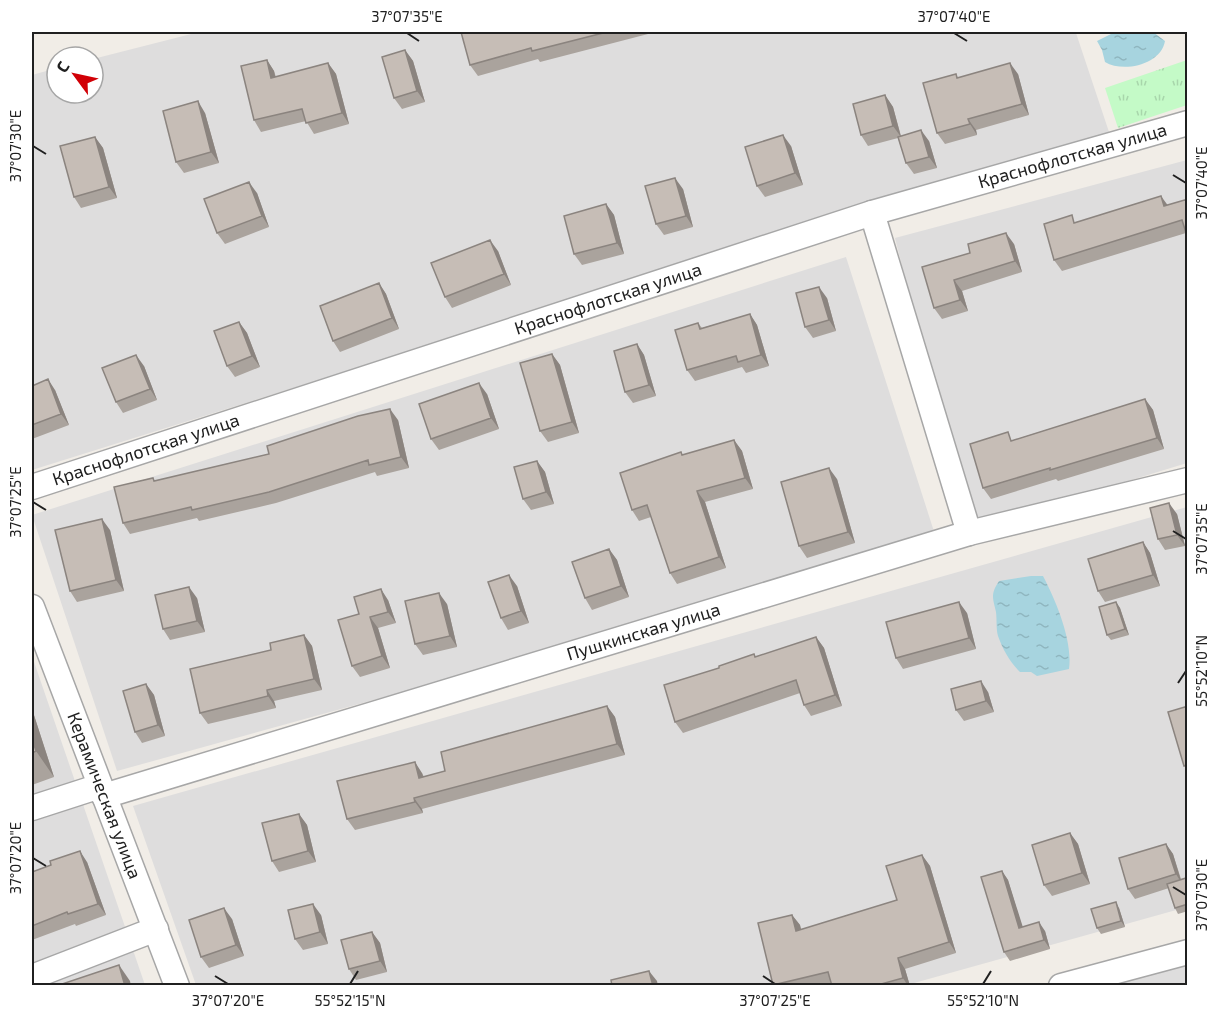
<svg xmlns="http://www.w3.org/2000/svg" width="1219" height="1017" font-family="'Exo 2',sans-serif">
  <style>
    .residential { fill: #dedddd }
    .park { fill: url(#park-tufts) }
    .water { fill: url(#water-ripples) }
    .lines { fill: none; stroke-linecap: round; stroke-linejoin: round }
    .minor-casing { stroke: #a7a7a7; stroke-width: 27 }
    .minor { stroke: #fff; stroke-width: 24 }
    .wall { fill: #aaa39d }
    .shaded-wall { fill: #8b847f }
    .building { fill: #c6bdb6; stroke: #8b847f; stroke-width: 1.5 }
    .ticks { fill: none; stroke: #202020; stroke-width: 2 }
    .labels { text-anchor: middle; stroke-width: 6; stroke-linejoin: round; paint-order: stroke }
    .street-label { font-size: 18px; fill: #202020; stroke: #fff }
    .neatline { fill: none; stroke: #202020; stroke-width: 2 }
    .ticks-label { font-size: 15px; text-anchor: middle; fill: #202020 }
  </style>
  <defs>
    <pattern id="park-tufts" width="24" height="20" patternUnits="userSpaceOnUse" patternTransform="scale(1.5)"><rect width="24" height="20" fill="#c4fac7"/><path d="M3 7l-1-3M5 7V3M7 7l1-3M15 17l-1-3M17 17v-4M19 17l1-3" fill="none" stroke="#a8d6ab"/></pattern>
    <pattern id="water-ripples" width="26" height="14" patternUnits="userSpaceOnUse" patternTransform="scale(1.5)"><rect width="26" height="14" fill="#a7d4df"/><path d="M2 4q2-2 4 0t4 0M15 11q2-2 4 0t4 0" fill="none" stroke="#8fb6bf"/></pattern>
  </defs>
  <rect width="100%" height="100%" fill="#f1ede7"/>
  <path class="residential" d="M199,32H1078L1076,33L1109,132L32,470V75L57,68V93H93V59Z
    M1187,160V463L968,530L895,238Z
    M846,257L938,544L117,771L32,515Z
    M1187,507V907L907,985H196L133,806Z
    M32,656L145,985H32Z
    M1187,956V985H1075Z"/>
  <path class="park" d="M1187,60V105L1118,128L1105,88Z"/>
  <path class="water" d="M1115,32L1130,33L1153,32L1165,41C1161,65 1123,73 1105,62L1102,50L1097,41Z
    M1031,576H1043C1056,601 1073,641 1069,669L1037,676L1031,672H1020C1010,662 1003,650 998,636C996,629 997,620 996,612C993,598 990,595 999,581Z"/>
  <g class="lines">
    <defs>
      <g id="minor">
        <path d="M872,213L969,533"/>
        <path id="s1" d="M32,487L872,213L1188,123"/>
        <path id="s2" d="M32,607L177,986"/>
        <path id="s3" d="M104,796L969,533L1188,480"/>
        <path d="M32,808L100,786"/>
        <path d="M32,977L156,929"/>
        <path d="M1061,986L1188,952"/>
      </g>
    </defs>
    <use href="#minor" class="minor-casing"/>
    <use href="#minor" class="minor"/>
  </g>
  <path class="wall" d="M461,32H647L648,34L540,62L538,59L478,76L470,65Z
    M405,50L413,61L425,102L402,109L394,98Z
    M267,60L274,71L276,77L328,63L336,74L349,124L314,134L306,121L261,132L254,120Z
    M956,74L958,78L1018,74L1029,115L976,130L977,135L945,144L937,133Z
    M885,95L893,107L901,136L929,141L937,168L914,174L906,163L898,138L868,146L861,135Z
    M205,113L219,163L184,173L176,162Z
    M95,137L103,148L117,198L81,208L74,197Z
    M791,146L803,185L765,197L757,186Z
    M683,189L693,227L664,235L656,224Z
    M257,193L269,227L225,244L217,233Z
    M1188,199L1186,233L1062,271L1054,260L1076,222L1168,205Z
    M606,204L614,215L624,254L582,265L574,254Z
    M1014,244L1022,272L962,291L968,311L942,319L934,308L970,253Z
    M498,251L511,285L452,308L445,297Z
    M379,283L386,294L399,329L340,352L333,341Z
    M827,298L836,331L813,338L805,327Z
    M750,314L757,325L769,366L746,373L742,367L695,381L687,370L698,323L702,328Z
    M239,322L247,333L260,367L235,377L227,366Z
    M637,344L644,355L656,396L633,403L625,392Z
    M552,354L560,365L579,433L548,442L540,431Z
    M144,366L157,400L123,413L116,402Z
    M32,386L55,390L69,425L32,439Z
    M487,394L499,429L439,450L431,439Z
    M1145,399L1153,410L1164,449L1058,481L1056,479L991,499L983,488L1014,440Z
    M398,420L409,468L377,476L375,472L276,503L199,521L197,518L130,534L123,523L155,481L269,454Z
    M734,440L742,451L753,489L705,502L726,568L677,584L670,573L651,517L639,521L632,510L683,455Z
    M537,461L545,472L554,504L531,510L523,499Z
    M837,479L855,543L807,558L799,546Z
    M1177,514L1185,546L1165,550L1158,539Z
    M110,530L124,591L77,602L70,591Z
    M1143,542L1150,553L1160,586L1105,602L1098,591Z
    M609,549L617,560L629,597L592,610L585,598Z
    M517,586L529,623L508,630L501,618Z
    M197,598L205,632L170,640L163,629Z
    M388,600L396,623L378,628L390,668L360,677L352,666L359,614Z
    M1116,602L1120,608L1129,635L1111,640L1107,635Z
    M447,604L457,647L423,655L415,644Z
    M967,613L976,649L903,669L896,658Z
    M304,635L312,646L322,690L274,701L276,708L208,724L200,713L271,650Z
    M816,637L824,648L842,706L811,716L804,705L800,693L683,733L675,722L719,668L754,654L756,657Z
    M146,684L154,695L165,736L142,743L135,732Z
    M988,692L994,712L964,721L956,710Z
    M607,706L615,717L625,755L422,809L423,813L355,830L347,819L422,773L424,777L445,771Z
    M32,709L54,777L32,785Z
    M299,814L307,825L316,862L279,872L272,861Z
    M1070,833L1078,844L1090,884L1052,896L1044,885Z
    M1166,844L1173,854L1181,879L1186,878L1188,880V911L1178,914L1175,908L1169,888L1135,899L1128,889Z
    M922,855L930,866L956,953L905,969L910,986H832L831,983L823,986H774L792,915L800,925L801,930L897,900Z
    M87,862L106,915L76,926L75,924L32,940V872Z
    M1002,871L1008,880L1022,927L1045,931L1050,949L1010,961L1004,952Z
    M1119,908L1125,927L1101,934L1097,928Z
    M321,915L328,944L303,950L295,939Z
    M232,919L244,956L209,968L201,957Z
    M372,932L380,943L387,972L356,980L349,969Z"/>
  <path class="shaded-wall" d="M405,50L413,61L425,102L417,91Z
    M267,60L274,71L278,90L271,78Z
    M328,63L336,74L349,124L342,113Z
    M1010,63L1018,74L1029,115L1022,104Z
    M885,95L893,107L901,137L893,126Z
    M198,101L205,113L219,163L211,152Z
    M968,119L976,130L977,135L970,124Z
    M921,130L929,141L937,168L929,157Z
    M783,135L791,146L803,185L795,173Z
    M95,137L103,148L117,198L109,187Z
    M675,178L683,189L693,227L686,216Z
    M249,182L257,193L269,227L262,216Z
    M1161,196L1169,207L1164,206Z
    M606,204L614,215L624,254L617,243Z
    M1006,233L1014,244L1022,272L1015,261Z
    M490,240L498,251L511,285L504,274Z
    M954,280L962,291L968,311L960,300Z
    M379,283L386,294L399,329L392,318Z
    M819,287L827,298L836,331L829,320Z
    M750,314L757,325L769,366L761,355Z
    M239,322L247,333L260,367L252,356Z
    M637,344L644,355L656,396L649,385Z
    M552,354L560,365L579,433L572,422Z
    M136,355L144,366L157,400L150,389Z
    M48,379L55,390L69,425L61,414Z
    M479,383L487,394L499,429L491,418Z
    M1145,399L1153,410L1164,449L1157,438Z
    M390,409L398,420L409,468L401,457Z
    M734,440L742,451L753,489L745,478Z
    M537,461L545,472L554,504L546,492Z
    M829,468L837,479L855,543L848,532Z
    M697,491L705,502L726,568L719,557Z
    M1169,503L1177,514L1185,546L1177,535Z
    M102,519L110,530L124,591L116,580Z
    M1143,542L1150,553L1160,586L1153,575Z
    M609,549L617,560L629,597L621,586Z
    M509,575L517,586L529,623L521,611Z
    M189,587L197,598L205,632L197,621Z
    M381,589L388,600L396,623L388,612Z
    M439,593L447,604L457,647L450,636Z
    M959,602L967,613L976,649L969,638Z
    M1116,602L1120,608L1129,635L1125,629Z
    M370,617L378,628L390,668L382,656Z
    M304,635L312,646L322,690L314,679Z
    M816,637L824,648L842,706L835,695Z
    M981,681L988,692L994,712L986,701Z
    M146,684L154,695L165,736L158,725Z
    M267,690L274,701L276,708L268,696Z
    M607,706L615,717L625,755L617,744Z
    M32,709L54,777L36,751L32,738Z
    M415,762L422,773L427,789L419,778Z
    M414,798L422,809L423,813L415,802Z
    M299,814L307,825L316,862L308,851Z
    M1070,833L1078,844L1090,884L1082,873Z
    M1166,844L1173,854L1182,884L1176,874Z
    M80,851L87,862L106,915L98,904Z
    M922,855L930,866L956,953L949,942Z
    M1002,871L1008,880L1026,937L1019,928Z
    M1116,902L1119,908L1125,927L1121,921Z
    M313,904L321,915L328,944L320,932Z
    M224,908L232,919L244,956L236,945Z
    M792,915L800,925L804,942L796,931Z
    M1039,922L1045,931L1050,949L1044,940Z
    M372,932L380,943L387,972L380,961Z
    M898,958L905,969L910,986H908L903,978Z
    M119,965L130,981L131,986H125Z
    M649,971L657,981L658,986H653Z"/>
  <path class="building" d="M461,32H607L532,51L531,48L470,65Z
    M405,50L417,91L394,98L382,57Z
    M267,60L271,78L328,63L342,113L306,123L302,109L254,120L241,66Z
    M1010,63L1022,104L968,119L970,124L937,133L923,83L956,74L957,78Z
    M885,95L893,126L861,135L853,104Z
    M198,101L211,152L176,162L163,111Z
    M921,130L929,157L906,163L898,137Z
    M783,135L795,173L757,186L745,147Z
    M95,137L109,187L74,197L60,146Z
    M675,178L686,216L656,224L645,186Z
    M249,182L262,216L217,233L204,199Z
    M1161,196L1164,206L1188,199V239L1182,220L1054,260L1044,224L1072,215L1074,223Z
    M606,204L617,243L574,254L564,216Z
    M1006,233L1015,261L954,280L960,300L934,308L922,267L970,253L968,244Z
    M490,240L504,274L445,297L431,263Z
    M379,283L392,318L333,341L320,306Z
    M819,287L829,320L805,327L796,293Z
    M750,314L761,355L738,362L736,356L687,370L675,330L698,323L700,329Z
    M239,322L252,356L227,366L214,331Z
    M637,344L649,385L625,392L614,351Z
    M552,354L572,422L540,431L520,363Z
    M136,355L150,389L116,402L102,368Z
    M48,379L61,414L32,425V386Z
    M479,383L491,418L431,439L419,404Z
    M1145,399L1157,438L1050,470V468L983,488L970,444L1008,432L1011,441Z
    M390,409L401,457L369,465L368,460L269,492L192,510L191,507L123,523L114,487L153,478L154,481L269,454L267,446L358,416Z
    M734,440L745,478L697,491L719,557L670,573L647,505L632,510L620,473L681,452L682,455Z
    M537,461L546,492L523,499L514,467Z
    M829,468L848,532L799,546L781,482Z
    M1169,503L1177,535L1158,539L1150,508Z
    M102,519L116,580L70,591L55,530Z
    M1143,542L1153,575L1098,591L1088,559Z
    M609,549L621,586L585,598L572,562Z
    M509,575L521,611L501,618L488,582Z
    M189,587L197,621L163,629L155,595Z
    M381,589L388,612L370,617L382,656L352,666L338,620L359,614L354,597Z
    M439,593L450,636L415,644L405,601Z
    M959,602L969,638L896,658L886,622Z
    M1116,602L1125,629L1107,635L1099,607Z
    M304,635L314,679L267,690L268,696L200,713L190,669L271,650L270,643Z
    M816,637L835,695L804,705L796,680L675,722L664,685L719,668V666L754,654L755,657Z
    M981,681L986,701L956,710L951,689Z
    M146,684L158,725L135,732L123,691Z
    M607,706L617,744L414,798L415,802L347,819L337,781L415,762L419,778L445,771L441,752Z
    M1188,706V765L1184,766L1168,712Z
    M32,738L36,751L32,753Z
    M299,814L308,851L272,861L262,823Z
    M1070,833L1082,873L1044,885L1032,845Z
    M1166,844L1176,874L1128,889L1119,858Z
    M80,851L98,904L68,914L67,912L32,926V872L51,865L50,861Z
    M922,855L949,942L898,958L903,978L874,986H832L828,972L773,985L758,923L792,915L796,931L897,900L886,866Z
    M1002,871L1019,928L1039,922L1044,940L1004,952L981,877Z
    M1186,878L1188,883V904L1175,908L1167,884Z
    M1116,902L1121,921L1097,928L1091,909Z
    M313,904L320,932L295,939L288,910Z
    M224,908L236,945L201,957L189,920Z
    M372,932L380,961L349,969L341,940Z
    M119,965L125,986H59V985Z
    M649,971L653,986H612L611,980Z"/>
  <path class="ticks" d="M407,33L419,41M954,33L967,41M33,146L46,154M1173,175L1186,183M33,502L46,510M1173,531L1186,539M1178,683L1186,671M33,858L46,866M1173,887L1186,895M215,976L228,984M763,976L775,984M350,984L358,971M983,984L991,971"/>
  <g class="labels">
    <g class="street-label">
      <text dy="6" stroke="none"><textPath href="#s1" startOffset="1092">Краснофлотская улица</textPath></text>
      <text dy="6" stroke="none"><textPath href="#s1" startOffset="606">Краснофлотская улица</textPath></text>
      <text dy="6" stroke="none"><textPath href="#s1" startOffset="120">Краснофлотская улица</textPath></text>
      <text dy="6" stroke="none"><textPath href="#s3" startOffset="564">Пушкинская улица</textPath></text>
      <text dy="6" stroke="none"><textPath href="#s2" startOffset="202">Керамическая улица</textPath></text>
    </g>
  </g>
  <rect width="1219" height="1017" fill="none" stroke="#ffffff" stroke-width="66"/>
  <g transform="translate(75 75) rotate(303)"><circle r="28" fill="#ffffff" stroke="#a6a6a6" stroke-width="1.5"/>
  <path d="M0-4.5L10 22L0 15L-10 22Z" fill="#d10006"/>
  <text y="-9" font-size="16" font-weight="bold" text-anchor="middle" fill="#202020">С</text>
  </g>
  <rect x="33" y="33" width="1153" height="951" class="neatline"/>
  <g class="ticks-label">
    <text x="407" y="22">37°07'35"E</text>
    <text x="954" y="22">37°07'40"E</text>
    <text transform="translate(16 146) rotate(-90)" y="5">37°07'30"E</text>
    <text transform="translate(1202 183) rotate(-90)" y="5">37°07'40"E</text>
    <text transform="translate(16 502) rotate(-90)" y="5">37°07'25"E</text>
    <text transform="translate(1202 539) rotate(-90)" y="5">37°07'35"E</text>
    <text transform="translate(1202 671) rotate(-90)" y="5">55°52'10"N</text>
    <text transform="translate(16 858) rotate(-90)" y="5">37°07'20"E</text>
    <text transform="translate(1202 895) rotate(-90)" y="5">37°07'30"E</text>
    <text x="228" y="1006">37°07'20"E</text>
    <text x="350" y="1006">55°52'15"N</text>
    <text x="775" y="1006">37°07'25"E</text>
    <text x="983" y="1006">55°52'10"N</text>
  </g>
</svg>
